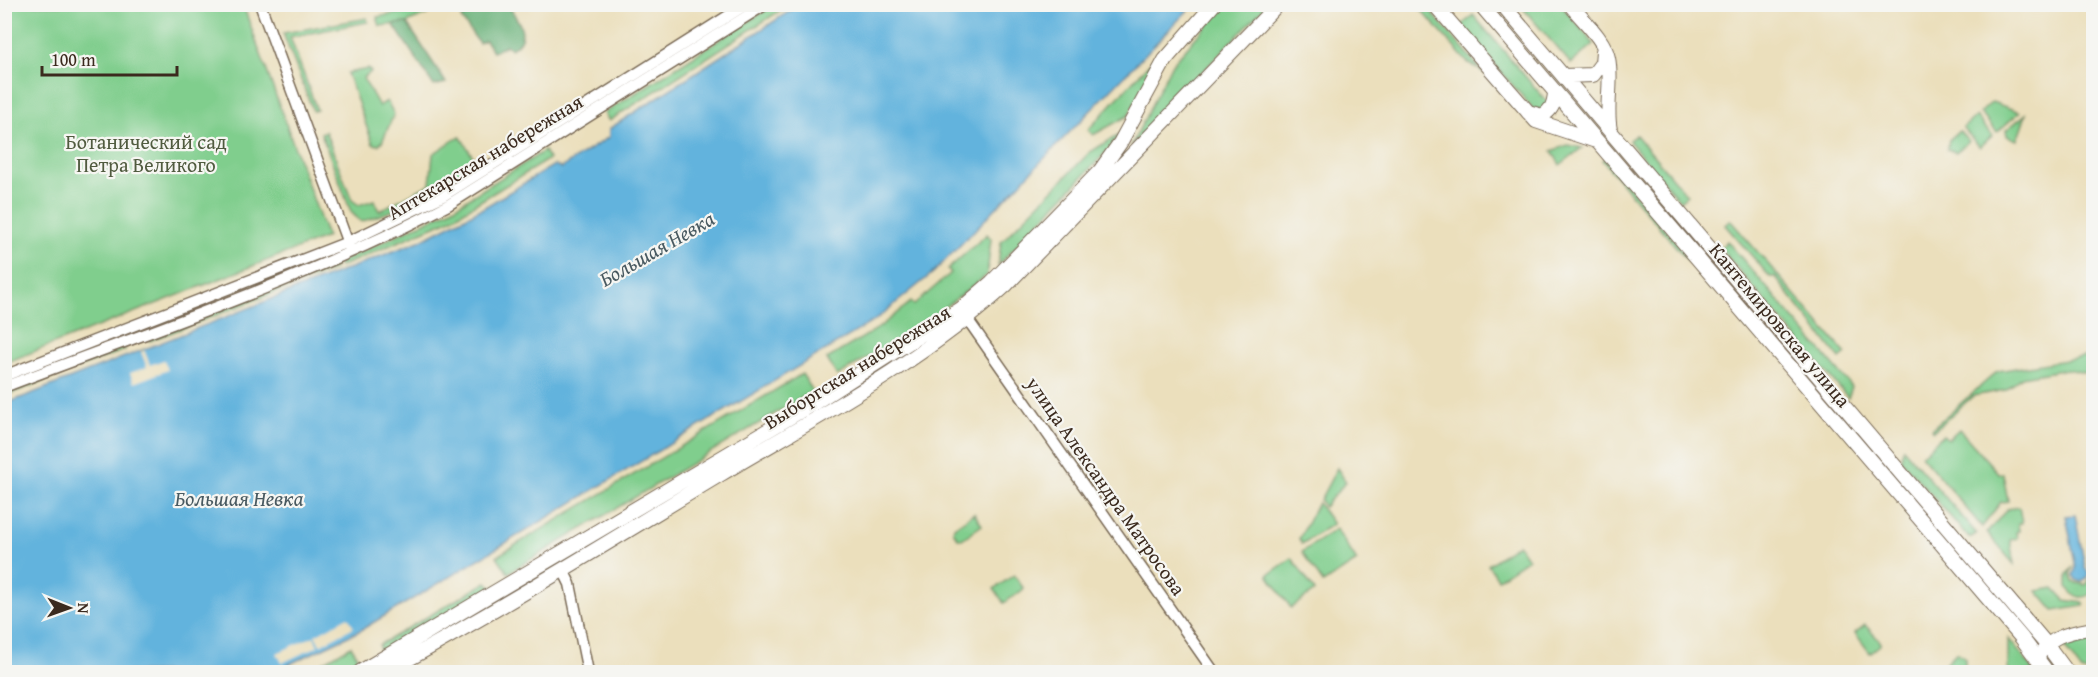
<svg xmlns="http://www.w3.org/2000/svg" width="2098" height="677" font-family="'Gentium Book Plus',serif">
  <style>
    .green { fill: #80ce8d; stroke: #5e7c56; stroke-width: 1.5 }
    .forest { fill: #68b178; stroke: #526e4b; stroke-width: 1.5 }
    .water { fill: #62b3dd; stroke: #4e6e7e; stroke-width: 1.5 }
    .pier { fill: #ebdfbc }
    .lines { fill: none; stroke-linecap: round; stroke-linejoin: round }
    .tertiary-casing { stroke: #796955; stroke-width: 13 }
    .secondary-casing { stroke: #796955; stroke-width: 14 }
    .primary-casing { stroke: #796955; stroke-width: 16 }
    .tertiary { stroke: #fff; stroke-width: 10 }
    .secondary { stroke: #fff; stroke-width: 12 }
    .primary { stroke: #fff; stroke-width: 14 }
    .labels { text-anchor: middle; stroke-width: 4.5; stroke-linejoin: round; paint-order: stroke }
    .park-label { font-size: 20px; fill: #505b3f; stroke: #f6f6f2 }
    .street-label { font-size: 20px; fill: #3b2a1e; stroke: #f6f6f2 }
    .water-label { font-size: 21px; font-style: italic; fill: #495a61; stroke: #f6f6f2 }
  </style>
  <rect width="100%" height="100%" fill="#f6f6f2"/>
  <filter id="ink" filterUnits="userSpaceOnUse"><feTurbulence type="fractalNoise" baseFrequency=".0167" numOctaves="2"/><feDisplacementMap in="SourceGraphic" scale="12" xChannelSelector="R" yChannelSelector="G"/><feConvolveMatrix kernelMatrix="1 2 1 2 8 2 1 2 1" color-interpolation-filters="sRGB"/></filter>
  <filter id="wash" filterUnits="userSpaceOnUse"><feTurbulence type="fractalNoise" baseFrequency=".008" numOctaves="4" result="noise"/><feDisplacementMap in="SourceGraphic" scale="24" xChannelSelector="R" yChannelSelector="G"/><feGaussianBlur stdDeviation="1.35" result="paint"/><feColorMatrix in="noise" values="0 0 0 0 0 0 0 0 0 0 0 0 0 0 0 0 0 1.4 0 .05"/><feComposite in="paint" operator="in"/></filter>
  <g filter="url(#wash)">
    <rect width="100%" height="100%" fill="#ebdfbc"/>
    <path class="green" d="M5,5H243L327,237L5,363Z
      M774,5H789L609,121L604,113Z
      M1225,5H1267L1131,146L1172,64Z
      M1417,5H1425L1483,72L1467,62Z
      M1520,5H1561L1594,44L1571,64Z
      M424,8L428,14L407,23L380,26L377,17Z
      M1473,15L1549,104L1547,108L1535,111L1461,26Z
      M367,18L368,22L290,37L317,110L313,111L283,33Z
      M1156,56L1159,58L1128,116L1093,135L1088,130Z
      M368,69L371,72L363,78L379,106L387,101L394,114L382,142L378,145L373,144L347,73Z
      M1992,102L2020,112L1997,132L1980,113Z
      M2026,114L2017,140L2007,136L2006,130Z
      M1976,116L1992,136L1980,147L1963,128Z
      M325,131L352,200L359,205L374,200L379,211L430,184L433,154L460,136L477,163L400,208L361,222L351,212L321,133Z
      M1959,131L1969,141L1956,152L1947,150L1949,140Z
      M1120,134L1112,146L998,265L1001,242L1090,152Z
      M1636,135L1687,195L1680,201L1629,141Z
      M1568,145L1582,148L1560,165L1552,151Z
      M544,151L549,159L451,219L340,267L338,263L450,210Z
      M1605,158L1692,260L1689,262L1602,160Z
      M1730,220L1846,354L1840,359L1775,277H1770L1725,225Z
      M987,234L991,239L987,275L919,327L837,376L827,359L877,329L911,302L914,305L951,273L948,269Z
      M1727,241L1852,387L1848,398L1720,248Z
      M333,265L335,269L150,341L149,337Z
      M124,346L125,350L5,396V392Z
      M2090,356L2093,357V375L2067,369L2022,377L2006,390L1973,396L1933,431L1931,429L1998,371Z
      M802,374L813,391L508,573L497,556Z
      M1959,429L1999,474H2003L2008,501L2001,502L1982,527L1921,455L1943,435L1948,439Z
      M1903,448L1977,534L1969,538L1901,460Z
      M1337,468L1346,482L1324,507L1320,500Z
      M1318,503L1333,524L1302,544L1299,539Z
      M2019,507L2022,523L2018,524L2019,531L2016,532L2017,538L2010,540L2014,564L1987,533L2007,509Z
      M974,513L982,525L962,539L958,538L953,531L954,527Z
      M1336,529L1357,561L1323,583L1302,552Z
      M1518,544L1528,559L1498,579L1488,565Z
      M1292,558L1315,591L1291,608L1268,575Z
      M2089,565L2093,568V593C2083,600 2073,598 2067,587V574L2073,567L2070,574L2073,582L2086,585L2093,575Z
      M1014,575L1024,589L1004,603L994,589Z
      M487,582L492,587L380,652L379,645Z
      M2054,588L2065,600L2083,603L2084,606L2054,611L2037,591Z
      M1865,625L1880,641V645L1870,653L1855,633Z
      M2093,635V672H2082L2062,644L2067,641Z
      M2008,638L2035,672H2036H2008Z
      M351,646L361,663L343,672H306Z
      M1957,652L1965,658V672H1937Z"/>
    <path class="forest" d="M480,4L508,5C518,20 532,37 511,49L506,45L493,52L485,40L479,43L461,18L467,11Z
      M407,23L441,75L446,83L434,86L393,24Z"/>
    <path class="water" d="M799,5H1193L934,272L874,321L361,630L273,672H5V404L419,241L483,208L554,165L561,168L609,137V129Z
      M2075,515L2085,567L2089,574L2087,579L2082,582L2076,580L2073,575L2076,568L2066,516Z"/>
    <path class="pier" d="M144,350L150,365L164,360L168,370L134,383L130,373L147,367L141,352Z
      M348,617L354,627L320,645L315,635Z
      M314,636L318,646L282,663L277,653Z"/>
  </g>
  <g filter="url(#ink)">
    <g class="lines">
      <defs>
        <path id="tertiary" d="M260,4L350,249
          M968,320L1214,672
          M4,376L348,242L443,196L747,4
          M4,387C153,330 307,279 448,205L766,4
          M563,570L570,584L588,672"/>
        <path id="secondary" d="M2038,660C2046,635 2072,632 2094,628"/>
        <path id="primary" d="M1434,4L1536,121L1596,141
          M1480,4L2021,637L2047,672
          M1502,4L2047,645L2067,672
          M1570,4C1582,20 1604,38 1608,58C1613,82 1605,106 1610,130
          M1563,76L1593,75L1602,63L1603,51
          M1528,112L1542,116C1552,110 1554,104 1555,93
          M360,672L814,403L961,309L992,282L1100,171L1120,143L1165,60L1214,4
          M385,672C499,610 610,541 721,474C819,416 923,361 1007,284L1278,4"/>
      </defs>
      <use href="#tertiary" class="tertiary-casing"/>
      <use href="#secondary" class="secondary-casing"/>
      <use href="#primary" class="primary-casing"/>
      <use href="#tertiary" class="tertiary"/>
      <use href="#secondary" class="secondary"/>
      <use href="#primary" class="primary"/>
    </g>
  </g>
  <g class="labels">
    <g class="park-label">
      <text x="146" y="149">Ботанический сад<tspan x="146" dy="23">Петра Великого</tspan></text>
    </g>
    <g class="street-label">
      <text transform="translate(485 157) rotate(-31)" y="7">Аптекарская набережная</text>
      <text transform="translate(1780 325) rotate(50)" y="7">Кантемировская улица</text>
      <text transform="translate(857 367) rotate(-32)" y="7">Выборгская набережная</text>
      <text transform="translate(1106 486) rotate(55)" y="7">улица Александра Матросова</text>
    </g>
    <g class="water-label">
      <text transform="translate(657 249) rotate(-30)" y="7">Большая Невка</text>
      <text x="239" y="506">Большая Невка</text>
    </g>
  </g>
  <rect width="2098" height="677" fill="none" stroke="#f6f6f2" stroke-width="24"/>
  <g transform="translate(69 608) rotate(91)" stroke="#f6f6f2" stroke-width="4.5" paint-order="stroke">
  <path d="M0-4.5L10 22L0 15L-10 22Z" fill="#3b2a1e"/>
  <text y="-9" font-size="16" font-weight="bold" text-anchor="middle" fill="#3b2a1e">N</text>
  </g>
  <path d="M42 66v9h135v-9" fill="none" stroke="#3b2a1e" stroke-width="3"/>
  <text x="51" y="66" font-size="18" fill="#3b2a1e" stroke="#f6f6f2" stroke-width="4.5" paint-order="stroke">100 m</text>
</svg>
